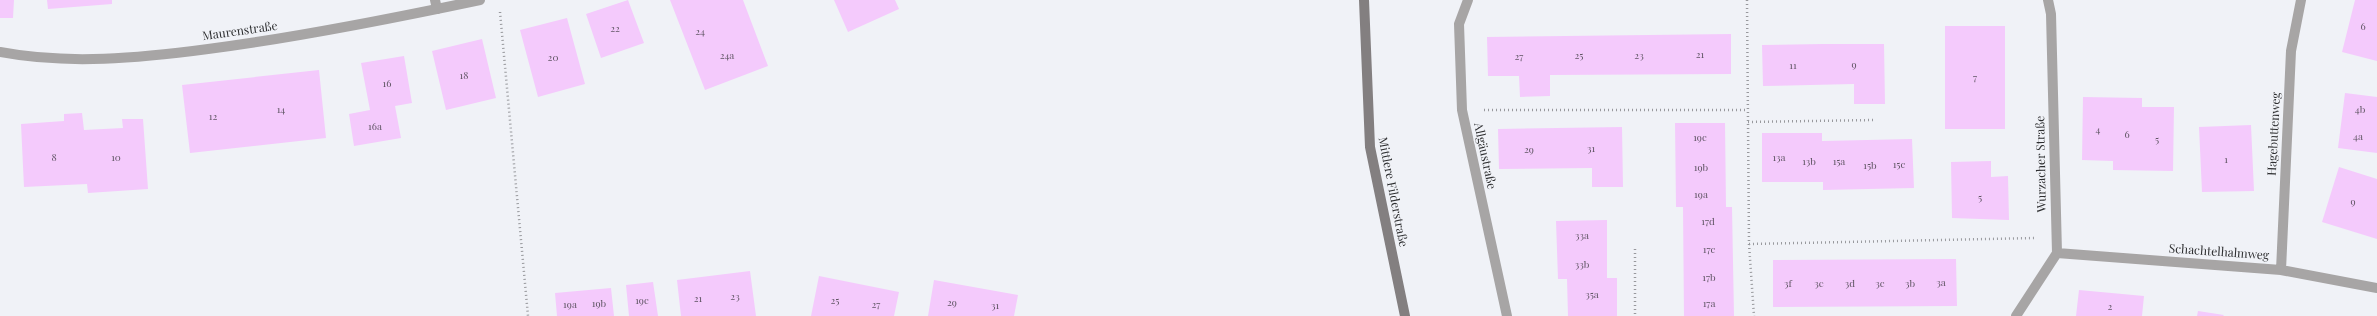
<svg xmlns="http://www.w3.org/2000/svg" width="2377" height="316" font-family="'Playfair Display',serif">
  <style>
    .building { fill: #f4cafc }
    .lines { fill: none; stroke-linecap: round; stroke-linejoin: round }
    .path { stroke: #98999d; stroke-width: 2.5; stroke-dasharray: 1 3; stroke-linecap: butt }
    .lane { stroke: #a7a5a5; stroke-width: 10 }
    .street { stroke: #a7a5a5; stroke-width: 10 }
    .secondary { stroke: #837f80; stroke-width: 10 }
    .labels { text-anchor: middle; stroke-width: 3; stroke-linejoin: round; paint-order: stroke }
    .number-label { font-size: 10px; fill: #5f5563 }
    .street-label { font-size: 12px; fill: #2d2e30; stroke: #f0f2f7 }
  </style>
  <rect width="100%" height="100%" fill="#f0f2f7"/>
  <path class="building" d="M0,0H14L13,18H0Z
    M47,0H112V4L48,9Z
    M628,0L644,43L601,58L586,14Z
    M670,0H743L768,66L705,90Z
    M834,0H895L899,9L848,32Z
    M2355,0H2377V61L2342,52Z
    M567,18L585,84L538,97L520,30Z
    M1945,26H2005V129H1945Z
    M1731,34V74L1550,75V96L1520,97L1519,76H1488L1487,37Z
    M482,39L496,98L446,110L432,51Z
    M1823,44H1884L1885,104H1854V84L1763,86L1762,45Z
    M404,56L412,103L395,106L401,138L354,146L349,114L370,110L361,63Z
    M319,70L326,138L190,153L182,85Z
    M2345,93L2377,97V153L2338,148Z
    M2083,97L2142,98V107H2174L2173,171L2113,170V161L2082,160Z
    M82,113L84,130L123,128L122,119H143L148,189L88,193L87,184L24,187L21,124L64,121V114Z
    M1675,123H1725L1726,207H1732L1734,316H1684L1683,207H1676Z
    M2251,125L2254,191L2202,192L2199,127Z
    M1622,127L1623,187H1592V168L1499,169L1498,129Z
    M1762,133H1822V141L1912,139L1914,188L1823,190V182H1762Z
    M1991,161V177L2008,176L2009,220L1952,218L1951,162Z
    M2339,167L2377,179V239L2322,222Z
    M1607,220V278H1617V316H1568L1567,279H1558L1556,221Z
    M1956,259L1957,306L1773,307V260Z
    M750,271L756,316H681L677,280Z
    M819,276L899,292L894,316H811Z
    M934,280L1018,295L1014,316H928Z
    M653,282L658,316H629L626,285Z
    M611,288L614,316H557L555,293Z
    M2079,290L2144,296L2142,316H2076Z
    M2198,311L2224,315L2223,316H2197Z"/>
  <g class="lines">
    <path class="path" d="M1747,0L1749,244L1754,316
      M500,12L528,316
      M1484,110H1748
      M1748,122L1875,120
      M1749,244L2035,238
      M1635,249V316"/>
    <path class="lane" d="M435,0L437,9"/>
    <path class="street" d="M1468,0L1459,24L1462,110L1507,316
      M0,52C68,65 140,58 208,49C300,37 390,19 480,0
      M2057,253L2281,270L2377,288
      M2281,270L2291,51L2301,0
      M2016,316L2057,253L2051,14L2048,0"/>
    <path class="secondary" d="M1364,0L1370,147L1405,316"/>
  </g>
  <g class="labels">
    <g class="number-label">
      <text x="2363" y="30">6</text>
      <text x="615" y="32">22</text>
      <text x="700" y="35">24</text>
      <text x="1700" y="58">21</text>
      <text x="727" y="59">24a</text>
      <text x="1579" y="59">25</text>
      <text x="1639" y="59">23</text>
      <text x="1519" y="60">27</text>
      <text x="553" y="61">20</text>
      <text x="1854" y="68">9</text>
      <text x="1793" y="69">11</text>
      <text x="464" y="79">18</text>
      <text x="1975" y="81">7</text>
      <text x="387" y="87">16</text>
      <text x="281" y="113">14</text>
      <text x="2360" y="113">4b</text>
      <text x="213" y="120">12</text>
      <text x="375" y="130">16a</text>
      <text x="2098" y="133">4</text>
      <text x="2127" y="138">6</text>
      <text x="2358" y="140">4a</text>
      <text x="1700" y="141">19c</text>
      <text x="2157" y="143">5</text>
      <text x="1591" y="152">31</text>
      <text x="1529" y="153">29</text>
      <text x="54" y="161">8</text>
      <text x="116" y="161">10</text>
      <text x="1779" y="161">13a</text>
      <text x="2226" y="163">1</text>
      <text x="1809" y="165">13b</text>
      <text x="1839" y="165">15a</text>
      <text x="1899" y="168">15c</text>
      <text x="1870" y="169">15b</text>
      <text x="1701" y="171">19b</text>
      <text x="1701" y="198">19a</text>
      <text x="1980" y="201">5</text>
      <text x="2353" y="205">9</text>
      <text x="1708" y="225">17d</text>
      <text x="1582" y="239">33a</text>
      <text x="1709" y="253">17c</text>
      <text x="1582" y="268">33b</text>
      <text x="1709" y="281">17b</text>
      <text x="1941" y="286">3a</text>
      <text x="1788" y="287">3f</text>
      <text x="1819" y="287">3e</text>
      <text x="1850" y="287">3d</text>
      <text x="1880" y="287">3c</text>
      <text x="1910" y="287">3b</text>
      <text x="1592" y="298">35a</text>
      <text x="735" y="300">23</text>
      <text x="698" y="302">21</text>
      <text x="642" y="304">19c</text>
      <text x="835" y="304">25</text>
      <text x="952" y="306">29</text>
      <text x="599" y="307">19b</text>
      <text x="1709" y="307">17a</text>
      <text x="570" y="308">19a</text>
      <text x="876" y="308">27</text>
      <text x="995" y="309">31</text>
      <text x="2110" y="310">2</text>
    </g>
    <g class="street-label">
      <text transform="translate(240 31) rotate(-8)" y="4">Maurenstraße</text>
      <text transform="translate(2274 134) rotate(-87)" y="4">Hagebuttenweg</text>
      <text transform="translate(1485 156) rotate(78)" y="4">Allgäustraße</text>
      <text transform="translate(2041 164) rotate(-91)" y="4">Wurzacher Straße</text>
      <text transform="translate(1393 192) rotate(79)" y="4">Mittlere Filderstraße</text>
      <text transform="translate(2219 252) rotate(4)" y="4">Schachtelhalmweg</text>
    </g>
  </g>
</svg>
